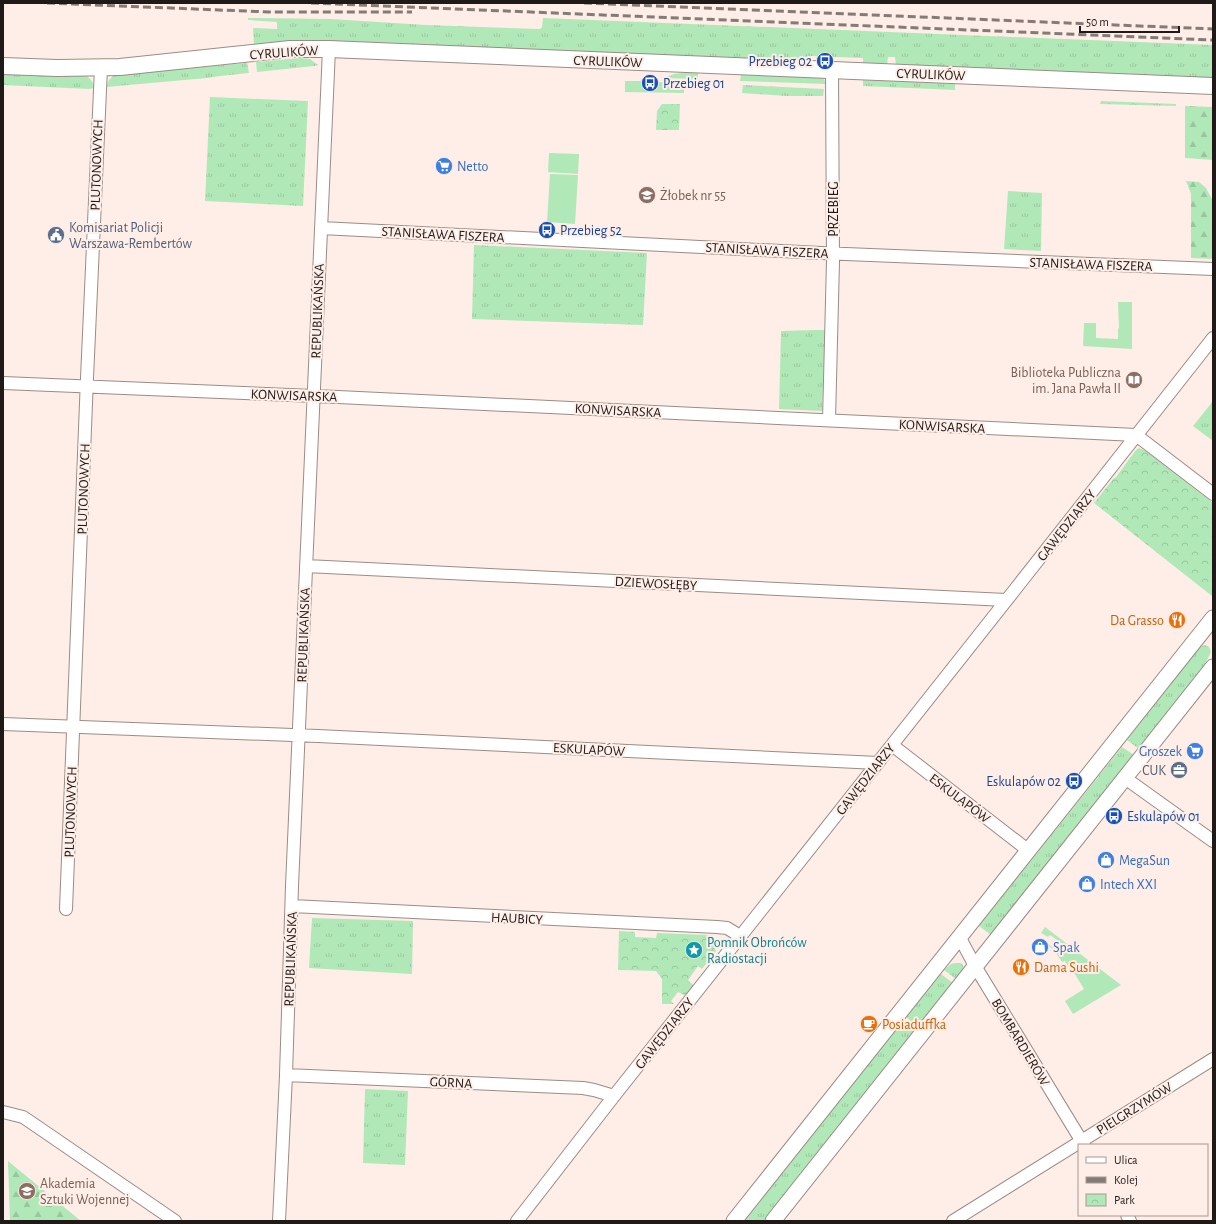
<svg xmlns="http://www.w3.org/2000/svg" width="1216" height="1224" font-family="'Alegreya Sans',sans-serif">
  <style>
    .grass { fill: url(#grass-tufts) }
    .forest { fill: url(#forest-firs) }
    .park { fill: url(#park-crowns) }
    .garden { fill: #b1e8b8 }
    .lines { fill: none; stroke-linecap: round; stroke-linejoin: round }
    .minor-casing { stroke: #9a8c86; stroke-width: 14 }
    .tertiary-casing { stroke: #9a8c86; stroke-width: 17 }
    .secondary-casing { stroke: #9a8c86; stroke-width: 18 }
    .minor { stroke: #fff; stroke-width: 12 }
    .tertiary { stroke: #fff; stroke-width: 15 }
    .secondary { stroke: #fff; stroke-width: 16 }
    .rail { stroke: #847a76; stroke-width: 3; stroke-dasharray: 8 4; stroke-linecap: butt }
    .labels { text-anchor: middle; stroke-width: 4; stroke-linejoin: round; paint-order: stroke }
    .street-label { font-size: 14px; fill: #1f1917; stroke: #feeee7 }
    .transit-label { font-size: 14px; fill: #164399; stroke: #feeee7; text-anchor: start }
    .shop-label { font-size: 14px; fill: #366cbe; stroke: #feeee7; text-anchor: start }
    .education-label { font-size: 14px; fill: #785e54; stroke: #feeee7; text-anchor: start }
    .service-label { font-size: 14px; fill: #4e5e75; stroke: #feeee7; text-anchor: start }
    .food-label { font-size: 14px; fill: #c56008; stroke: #feeee7; text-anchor: start }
    .culture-label { font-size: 14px; fill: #0d838f; stroke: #feeee7; text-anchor: start }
  </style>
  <defs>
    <pattern id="grass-tufts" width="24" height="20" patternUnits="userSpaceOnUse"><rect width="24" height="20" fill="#b1e8b8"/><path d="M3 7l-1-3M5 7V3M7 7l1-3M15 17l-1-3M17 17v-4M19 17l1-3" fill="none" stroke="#98c69d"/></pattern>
    <pattern id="forest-firs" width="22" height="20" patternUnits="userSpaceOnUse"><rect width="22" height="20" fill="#b1e8b8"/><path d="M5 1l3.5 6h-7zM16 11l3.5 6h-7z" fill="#98c69d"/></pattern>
    <pattern id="park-crowns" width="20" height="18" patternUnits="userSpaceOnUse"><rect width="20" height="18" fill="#b1e8b8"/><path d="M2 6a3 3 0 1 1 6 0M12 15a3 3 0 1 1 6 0" fill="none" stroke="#98c69d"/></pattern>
  </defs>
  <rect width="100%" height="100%" fill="#feeee7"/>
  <path class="grass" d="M248,18L331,19L426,25L540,29L542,27L543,18L1213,45V79L896,66L895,57H888L887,65L863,64V58L811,56L810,62L254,46L253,28L277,29V22L248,20Z
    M300,58L310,59L318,65L314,66L257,72L256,62Z
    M247,63L249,73L220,76L207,78L106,87L109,80L114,75Z
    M3,73L84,75C90,77 93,82 95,88L89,89L3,85Z
    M863,80L955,84V90L863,86Z
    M743,85L824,89L823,96H786L742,93Z
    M210,97L308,101L303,206L205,201Z
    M1101,101L1176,104V106L1100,104Z
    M1008,191L1042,193L1041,251L1004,249Z
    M474,245L647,253L643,325L472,319Z
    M816,330H825L822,411L779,409L781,331Z
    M1213,401V441L1193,426Z
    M1205,645L1209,647L1211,652L1203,668L1139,749L1127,740L1200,647Z
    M1122,747L1134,755L991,935L979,926Z
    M312,918L413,921L412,974L309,968Z
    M955,963H961C967,968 960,974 956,979L944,970L951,964Z
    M941,974L953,983L918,1027L906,1017Z
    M903,1021L915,1031L764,1221H745Z
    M365,1089L408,1091L405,1165L363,1163Z"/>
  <path class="forest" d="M1185,106L1213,107V160L1185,158Z
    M1186,181L1199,182L1206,188L1213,201V259L1191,258V194Z
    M8,1161L81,1221H10Z"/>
  <path class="park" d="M662,104H680L679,130H656L657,111Z
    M1139,448L1146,451L1213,503V594L1212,596L1094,503L1113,479L1116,477L1136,450Z
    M619,931L635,932V937L656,938L657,933L708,935L716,951L702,969L698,966L688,980L694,986L686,996L678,992L671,1001L674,1004H662V979L656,971L618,970Z"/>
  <path class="garden" d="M688,72L698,73V79L662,78L674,74Z
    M741,75L822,78L824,79L826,84L740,81Z
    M625,81H643L644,85L657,86V82L684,83V93L625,92Z
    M549,153L579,154L578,174L548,172Z
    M550,174L578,175L575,224L547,222Z
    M1118,302H1132V349L1083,346L1084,323H1096V338L1118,339V329L1119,328Z
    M1045,927L1121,985L1073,1014L1065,1001L1084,989L1070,966L1068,967L1065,961L1062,962L1054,950L1046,944V943L1055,949L1060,942L1050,935L1048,937L1041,933Z"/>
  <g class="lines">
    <defs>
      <path id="minor" d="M321,228L821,253L1213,269
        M3,383L338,397L1136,435L1213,494
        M829,420L833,261L832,69
        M306,566L1006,600
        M3,724L318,736L878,763
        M892,745L1029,851
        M1125,778L1213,841
        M292,906L717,927L727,928L740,936
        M66,909L87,378L101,68
        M960,938L975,966L1084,1145
        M286,1075L583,1088L594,1090L614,1096
        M3,1112L23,1117L29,1121L175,1221
        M1127,1215L1130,1221
        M279,1221L286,1075L292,886L329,49
        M517,1221L614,1096L1013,592L1213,338
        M953,1221L1213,1059"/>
      <path id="tertiary" d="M734,1221L1213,618
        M773,1221L1213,667"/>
      <path id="secondary" d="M3,66L57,68L120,67L290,49H329L1213,86"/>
    </defs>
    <use href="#minor" class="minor-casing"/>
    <use href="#tertiary" class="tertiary-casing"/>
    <use href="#secondary" class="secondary-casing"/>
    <use href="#minor" class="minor"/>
    <use href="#tertiary" class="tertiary"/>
    <use href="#secondary" class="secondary"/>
    <path class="rail" d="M47,3L269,12H412
      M311,3L1213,40
      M584,3L1213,29"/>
  </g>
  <defs>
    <symbol id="bus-disc" viewBox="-11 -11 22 22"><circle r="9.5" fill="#1a4fb4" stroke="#feeee7"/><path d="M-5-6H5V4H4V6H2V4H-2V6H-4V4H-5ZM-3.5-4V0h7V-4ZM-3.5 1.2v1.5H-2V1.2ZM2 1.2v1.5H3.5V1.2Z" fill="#fff"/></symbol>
    <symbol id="supermarket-disc" viewBox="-11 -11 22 22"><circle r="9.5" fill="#3f7fe0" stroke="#feeee7"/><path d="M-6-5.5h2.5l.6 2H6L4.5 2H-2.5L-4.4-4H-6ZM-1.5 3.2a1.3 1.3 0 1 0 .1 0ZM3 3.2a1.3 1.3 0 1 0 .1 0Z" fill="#fff"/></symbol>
    <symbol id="school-disc" viewBox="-11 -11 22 22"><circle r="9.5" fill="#8d6e63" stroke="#feeee7"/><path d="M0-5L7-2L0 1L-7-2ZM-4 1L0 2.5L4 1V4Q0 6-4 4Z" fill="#fff"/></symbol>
    <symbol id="civic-disc" viewBox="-11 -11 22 22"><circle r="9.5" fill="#5c6f8a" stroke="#feeee7"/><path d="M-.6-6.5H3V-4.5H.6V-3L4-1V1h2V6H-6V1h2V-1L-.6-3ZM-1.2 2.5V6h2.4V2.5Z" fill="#fff"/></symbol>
    <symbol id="library-disc" viewBox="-11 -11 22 22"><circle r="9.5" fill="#8d6e63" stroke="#feeee7"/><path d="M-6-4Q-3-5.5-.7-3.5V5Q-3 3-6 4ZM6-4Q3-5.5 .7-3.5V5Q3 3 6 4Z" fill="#fff"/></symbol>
    <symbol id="restaurant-disc" viewBox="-11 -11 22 22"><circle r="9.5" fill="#e8710a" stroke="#feeee7"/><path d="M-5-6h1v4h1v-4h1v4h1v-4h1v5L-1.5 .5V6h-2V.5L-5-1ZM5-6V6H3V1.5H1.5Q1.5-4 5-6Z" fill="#fff"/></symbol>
    <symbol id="office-disc" viewBox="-11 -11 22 22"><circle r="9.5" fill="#5c6f8a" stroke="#feeee7"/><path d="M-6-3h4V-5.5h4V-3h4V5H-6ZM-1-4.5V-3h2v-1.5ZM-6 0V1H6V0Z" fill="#fff"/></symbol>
    <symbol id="shop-disc" viewBox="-11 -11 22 22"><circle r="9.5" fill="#3f7fe0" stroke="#feeee7"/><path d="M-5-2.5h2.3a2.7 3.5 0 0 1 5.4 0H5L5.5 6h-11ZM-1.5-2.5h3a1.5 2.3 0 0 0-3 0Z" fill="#fff"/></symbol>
    <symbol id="sight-disc" viewBox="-11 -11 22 22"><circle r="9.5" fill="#0f9aa8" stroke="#feeee7"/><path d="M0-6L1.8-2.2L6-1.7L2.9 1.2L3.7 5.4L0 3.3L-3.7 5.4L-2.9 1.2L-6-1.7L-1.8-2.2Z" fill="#fff"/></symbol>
    <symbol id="cafe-disc" viewBox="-11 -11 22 22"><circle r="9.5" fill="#e8710a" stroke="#feeee7"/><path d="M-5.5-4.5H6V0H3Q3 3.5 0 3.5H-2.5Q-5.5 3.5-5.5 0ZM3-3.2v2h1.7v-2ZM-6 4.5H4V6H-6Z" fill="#fff"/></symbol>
    <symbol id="university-disc" viewBox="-11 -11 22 22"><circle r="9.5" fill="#8d6e63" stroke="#feeee7"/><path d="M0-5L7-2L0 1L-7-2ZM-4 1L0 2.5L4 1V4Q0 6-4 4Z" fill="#fff"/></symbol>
  </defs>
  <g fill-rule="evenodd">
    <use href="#bus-disc" x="815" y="51" width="20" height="20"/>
    <use href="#bus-disc" x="640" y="73" width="20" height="20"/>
    <use href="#supermarket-disc" x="434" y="156" width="20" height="20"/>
    <use href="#school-disc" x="637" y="185" width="20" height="20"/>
    <use href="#bus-disc" x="537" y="220" width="20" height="20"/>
    <use href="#civic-disc" x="46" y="225" width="20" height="20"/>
    <use href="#library-disc" x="1124" y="370" width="20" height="20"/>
    <use href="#restaurant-disc" x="1167" y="610" width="20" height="20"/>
    <use href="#supermarket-disc" x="1185" y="741" width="20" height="20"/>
    <use href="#office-disc" x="1169" y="760" width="20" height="20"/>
    <use href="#bus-disc" x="1064" y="771" width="20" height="20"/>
    <use href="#bus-disc" x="1104" y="806" width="20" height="20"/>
    <use href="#shop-disc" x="1096" y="850" width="20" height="20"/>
    <use href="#shop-disc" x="1077" y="874" width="20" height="20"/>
    <use href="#shop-disc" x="1030" y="937" width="20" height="20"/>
    <use href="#sight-disc" x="684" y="940" width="20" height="20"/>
    <use href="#restaurant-disc" x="1011" y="957" width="20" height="20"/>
    <use href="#cafe-disc" x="859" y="1014" width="20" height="20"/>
    <use href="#university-disc" x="17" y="1181" width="20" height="20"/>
  </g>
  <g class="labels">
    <g class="street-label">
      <text transform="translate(284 52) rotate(-4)" y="5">CYRULIKÓW</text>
      <text transform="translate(608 61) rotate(2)" y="5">CYRULIKÓW</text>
      <text transform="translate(931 74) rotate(2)" y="5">CYRULIKÓW</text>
      <text transform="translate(96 165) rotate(-88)" y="5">PLUTONOWYCH</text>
      <text transform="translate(833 209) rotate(-90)" y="5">PRZEBIEG</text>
      <text transform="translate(443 234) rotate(3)" y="5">STANISŁAWA FISZERA</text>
      <text transform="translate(767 250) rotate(3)" y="5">STANISŁAWA FISZERA</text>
      <text transform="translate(1091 264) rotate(2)" y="5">STANISŁAWA FISZERA</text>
      <text transform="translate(317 311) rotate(-88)" y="5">REPUBLIKAŃSKA</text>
      <text transform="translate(294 395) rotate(2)" y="5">KONWISARSKA</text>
      <text transform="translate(618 410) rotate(3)" y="5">KONWISARSKA</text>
      <text transform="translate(942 426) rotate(3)" y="5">KONWISARSKA</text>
      <text transform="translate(83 489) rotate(-88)" y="5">PLUTONOWYCH</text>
      <text transform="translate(1066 525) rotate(-52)" y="5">GAWĘDZIARZY</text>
      <text transform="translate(656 583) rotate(3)" y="5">DZIEWOSŁĘBY</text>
      <text transform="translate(303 635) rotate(-88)" y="5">REPUBLIKAŃSKA</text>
      <text transform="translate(589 749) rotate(3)" y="5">ESKULAPÓW</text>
      <text transform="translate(865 779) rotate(-52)" y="5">GAWĘDZIARZY</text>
      <text transform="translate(960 798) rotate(37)" y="5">ESKULAPÓW</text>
      <text transform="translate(70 812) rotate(-88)" y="5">PLUTONOWYCH</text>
      <text transform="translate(517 918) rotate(3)" y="5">HAUBICY</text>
      <text transform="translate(290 959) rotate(-88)" y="5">REPUBLIKAŃSKA</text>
      <text transform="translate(664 1033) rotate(-52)" y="5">GAWĘDZIARZY</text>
      <text transform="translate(1021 1042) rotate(59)" y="5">BOMBARDIERÓW</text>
      <text transform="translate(451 1082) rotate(3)" y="5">GÓRNA</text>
      <text transform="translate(1134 1108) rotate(-32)" y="5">PIELGRZYMÓW</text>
    </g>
    <g class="transit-label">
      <text x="812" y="66" text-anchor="end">Przebieg 02</text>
      <text x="663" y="88">Przebieg 01</text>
      <text x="560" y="235">Przebieg 52</text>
      <text x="1061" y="786" text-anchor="end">Eskulapów 02</text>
      <text x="1127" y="821">Eskulapów 01</text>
    </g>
    <g class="shop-label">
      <text x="457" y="171">Netto</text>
      <text x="1182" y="756" text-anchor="end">Groszek</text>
      <text x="1119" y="865">MegaSun</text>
      <text x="1100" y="889">Intech XXI</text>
      <text x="1053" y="952">Spak</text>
    </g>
    <g class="education-label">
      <text x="660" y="200">Żłobek nr 55</text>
      <text x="1121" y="377" text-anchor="end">Biblioteka Publiczna<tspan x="1121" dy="16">im. Jana Pawła II</tspan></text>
      <text x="40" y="1188">Akademia<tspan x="40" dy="16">Sztuki Wojennej</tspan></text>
    </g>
    <g class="service-label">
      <text x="69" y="232">Komisariat Policji<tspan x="69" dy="16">Warszawa-Rembertów</tspan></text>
      <text x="1166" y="775" text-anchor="end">CUK</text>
    </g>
    <g class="food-label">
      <text x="1164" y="625" text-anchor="end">Da Grasso</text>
      <text x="1034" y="972">Dama Sushi</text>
      <text x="882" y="1029">Posiaduffka</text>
    </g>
    <g class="culture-label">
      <text x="707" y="947">Pomnik Obrońców<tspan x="707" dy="16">Radiostacji</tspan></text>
    </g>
  </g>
  <rect width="1216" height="1224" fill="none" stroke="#1f1917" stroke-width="8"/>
  <rect x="1078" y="1144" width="130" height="72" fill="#feeee7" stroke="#a59994"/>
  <rect x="1086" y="1157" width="20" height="6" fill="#ffffff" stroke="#a59994"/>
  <text x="1114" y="1164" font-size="12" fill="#1f1917">Ulica</text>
  <rect x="1086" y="1177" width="20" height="6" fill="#847a76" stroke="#a59994"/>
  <text x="1114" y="1184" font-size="12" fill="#1f1917">Kolej</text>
  <rect x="1086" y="1194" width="20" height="12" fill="url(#park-crowns)" stroke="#a59994"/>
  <text x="1114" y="1204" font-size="12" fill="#1f1917">Park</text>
  <path d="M1080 26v6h99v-6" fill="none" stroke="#1f1917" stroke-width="2"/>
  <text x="1086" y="26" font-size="12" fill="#1f1917" stroke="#feeee7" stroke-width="3" paint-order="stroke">50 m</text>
</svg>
